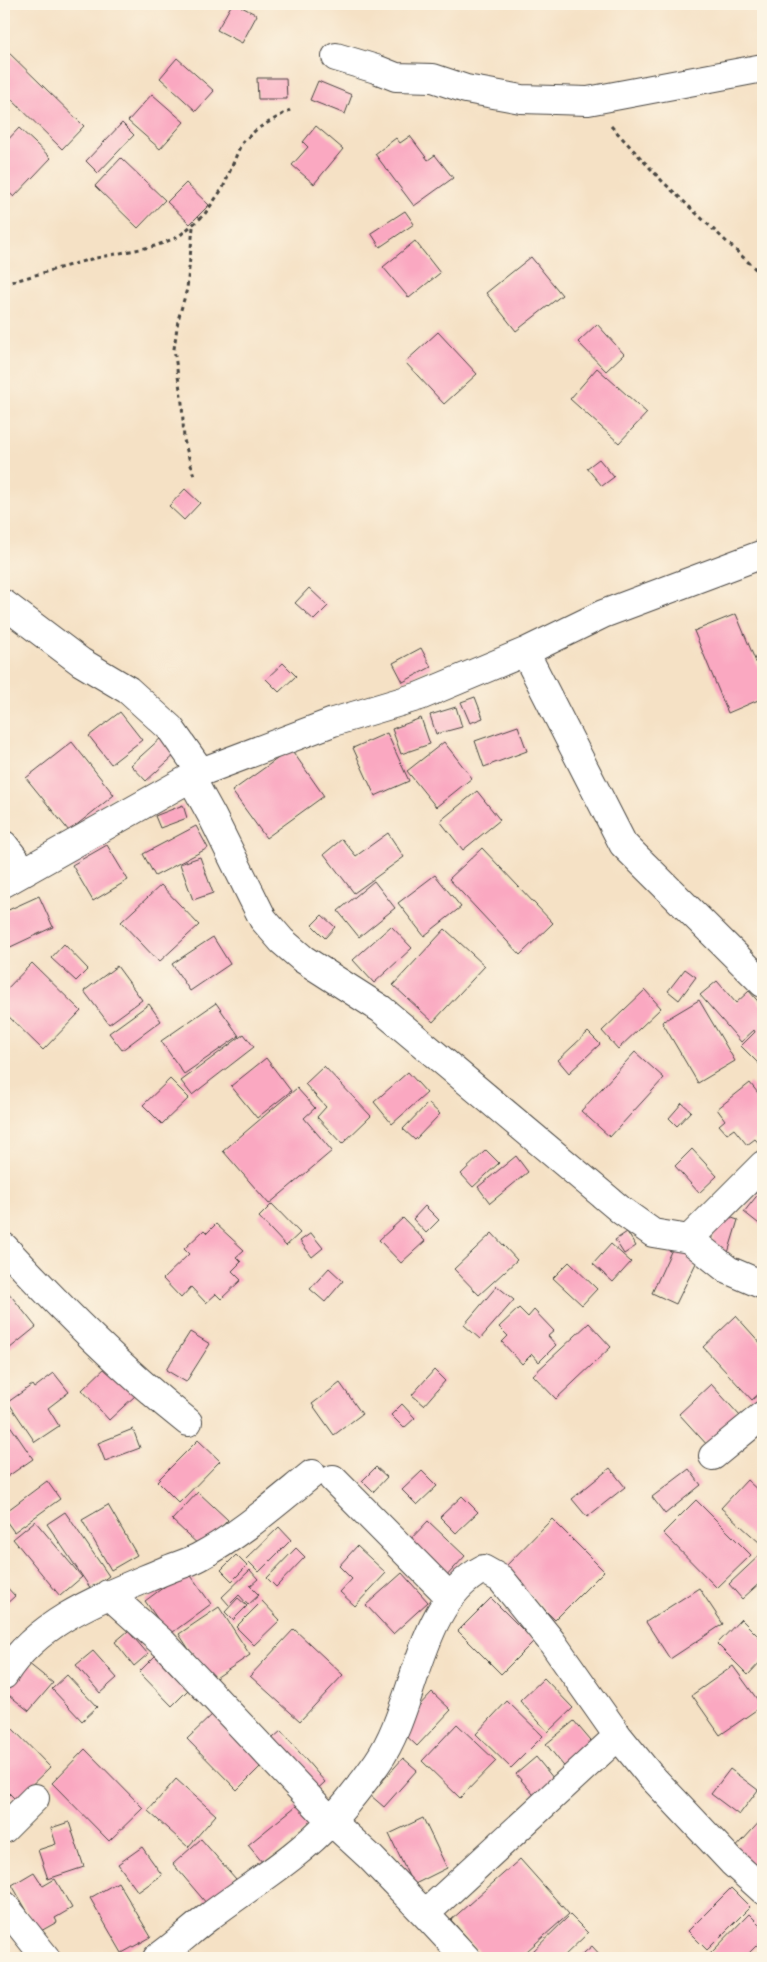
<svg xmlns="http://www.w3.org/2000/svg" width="767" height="1962" font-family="'Patrick Hand',sans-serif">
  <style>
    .building { fill: #faa8c1 }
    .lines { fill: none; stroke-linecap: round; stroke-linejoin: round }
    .street-casing { stroke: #494642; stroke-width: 30 }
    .path { stroke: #494642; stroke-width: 3; stroke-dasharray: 4 4; stroke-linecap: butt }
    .street { stroke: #fff; stroke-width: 28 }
  </style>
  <rect width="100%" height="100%" fill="#fcf5e5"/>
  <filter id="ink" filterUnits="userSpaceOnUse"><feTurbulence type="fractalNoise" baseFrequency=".02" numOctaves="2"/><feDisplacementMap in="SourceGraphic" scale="10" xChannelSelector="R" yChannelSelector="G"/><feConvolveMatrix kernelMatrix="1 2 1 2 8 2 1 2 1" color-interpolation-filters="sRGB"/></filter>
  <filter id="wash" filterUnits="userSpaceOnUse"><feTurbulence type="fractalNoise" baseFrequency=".0096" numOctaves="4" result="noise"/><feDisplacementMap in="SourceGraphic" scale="20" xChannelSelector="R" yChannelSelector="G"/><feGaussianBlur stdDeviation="1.12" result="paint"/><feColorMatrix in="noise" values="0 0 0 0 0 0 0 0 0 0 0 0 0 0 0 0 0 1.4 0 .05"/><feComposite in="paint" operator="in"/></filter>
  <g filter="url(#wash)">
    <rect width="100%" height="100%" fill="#f5e1c5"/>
    <g id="blocks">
      <path class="building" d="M232,4H236L257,15L242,43L217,30Z
        M4,48L84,126L62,149L4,92Z
        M177,58L214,91L196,111L160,78Z
        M257,78H286L287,99H258Z
        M318,81L352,95L345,114L310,100Z
        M152,94L184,122L160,149L128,121Z
        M122,123L134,135L98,173L86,161Z
        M316,126L343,149L314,184L292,165L308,147L303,142Z
        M19,128L51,158L14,197L4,188V144Z
        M410,136L428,160L435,155L453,178L414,206L375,154L396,138L400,143Z
        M121,158L165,200L138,228L95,186Z
        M186,183L209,205L190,224L167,202Z
        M405,211L414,224L380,247L371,233Z
        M415,241L440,273L409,298L383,267Z
        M531,257L562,295L516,331L486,293Z
        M597,324L624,354L606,371L578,342Z
        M438,332L477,374L444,404L405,362Z
        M597,368L647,413L619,443L570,399Z
        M599,459L614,477L602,486L587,468Z
        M185,489L200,503L184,520L169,506Z
        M309,588L328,606L314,620L295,603Z
        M736,614L763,679V698L728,713L694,631Z
        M421,648L431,667L403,682L393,663Z
        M283,663L296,676L279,692L266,679Z
        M475,697L483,718L470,723L461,702Z
        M456,707L462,727L436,734L430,715Z
        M120,712L142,740L111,764L89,736Z
        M421,718L430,744L401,754L392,729Z
        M518,726L527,751L484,767L475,741Z
        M387,733L409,781L375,796L353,748Z
        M162,737L177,753L146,781L131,765Z
        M72,742L114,795L69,831L26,778Z
        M444,742L472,778L436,807L407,771Z
        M291,749L324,796L266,838L232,791Z
        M477,791L500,820L463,850L440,821Z
        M183,805L187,818L160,828L155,816Z
        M196,826L208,848L155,876L143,854Z
        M388,833L404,857L354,893L324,854L342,839L356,856Z
        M107,845L128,880L93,901L72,865Z
        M482,848L553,923L520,955L449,879Z
        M200,857L213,893L193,900L180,864Z
        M435,875L461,907L424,936L398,903Z
        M374,881L395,908L359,937L338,911Z
        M161,885L199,925L159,962L121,922Z
        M39,896L53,927L4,950V912Z
        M322,915L335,927L325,938L312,925Z
        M391,926L412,948L374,983L353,960Z
        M445,929L485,966L433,1022L393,985Z
        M213,937L230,964L190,991L172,964Z
        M64,944L88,969L76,981L51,958Z
        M32,963L81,1011L43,1050L4,1012V992Z
        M117,966L142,1000L109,1024L84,991Z
        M685,969L696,977L679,1000L668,991Z
        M717,981L736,1003L749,991L763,1007V1032L759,1035L763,1039V1068L741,1046L755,1032L754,1030L741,1042L700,995Z
        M645,990L661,1008L618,1049L602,1031Z
        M699,1000L735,1061L698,1083L662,1022Z
        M216,1003L239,1036L184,1074L161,1041Z
        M149,1004L161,1021L122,1050L109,1033Z
        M588,1032L600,1044L569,1073L558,1060Z
        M244,1034L254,1047L192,1095L181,1081Z
        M635,1052L664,1078L610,1137L581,1111Z
        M266,1058L291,1091L257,1118L231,1086Z
        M324,1066L371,1116L342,1144L317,1117L326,1107L305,1084Z
        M408,1072L427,1093L392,1124L374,1102Z
        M170,1079L189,1098L162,1124L143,1105Z
        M750,1083L758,1093L763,1089V1148L755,1139L747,1145L734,1129L727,1134L719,1125L725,1120L717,1109Z
        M297,1088L315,1108L304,1118L332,1151L269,1204L223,1151Z
        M428,1103L440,1114L415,1140L403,1129Z
        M682,1103L691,1111L677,1126L669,1118Z
        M692,1149L717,1176L699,1193L675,1166Z
        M486,1150L499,1163L473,1187L461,1174Z
        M516,1156L528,1172L490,1203L478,1187Z
        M763,1188V1227L744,1212Z
        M272,1204L300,1233L286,1246L259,1217Z
        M425,1206L439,1220L426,1233L413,1219Z
        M720,1214L738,1220L728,1253L710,1248Z
        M403,1218L425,1241L401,1263L379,1240Z
        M216,1224L244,1250L236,1257L241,1262L232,1271L241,1280L221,1299L216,1294L206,1303L191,1287L181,1298L163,1279L189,1254L184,1249L204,1230L207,1233Z
        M627,1232L636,1246L624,1254L615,1240Z
        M311,1233L323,1248L312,1257L300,1241Z
        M492,1233L517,1260L479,1295L454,1269Z
        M611,1244L631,1262L613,1282L593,1264Z
        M674,1245L699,1257L676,1304L652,1293Z
        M569,1262L597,1289L582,1305L553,1278Z
        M329,1268L343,1281L325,1302L310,1289Z
        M497,1286L514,1300L480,1339L464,1325Z
        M4,1287L36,1327L4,1353Z
        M519,1308L528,1317L534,1310L554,1331L548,1336L556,1345L539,1362L532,1354L522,1364L502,1342L508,1336L499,1327Z
        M736,1316L763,1346V1390L752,1400L703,1347Z
        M589,1323L611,1347L556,1399L533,1375Z
        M190,1332L210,1344L186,1382L166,1370Z
        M108,1365L136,1395L109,1420L82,1390Z
        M434,1370L445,1381L424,1405L412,1395Z
        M54,1373L69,1392L48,1408L59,1426L35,1442L8,1402L32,1385L34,1388Z
        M340,1383L362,1414L334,1435L312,1404Z
        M711,1384L741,1417L709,1447L679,1414Z
        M402,1404L415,1418L404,1428L391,1415Z
        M5,1418L33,1459L4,1479V1419Z
        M133,1429L140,1448L105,1461L98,1443Z
        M198,1440L220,1461L179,1503L157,1481Z
        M376,1467L387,1477L373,1492L362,1481Z
        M610,1468L625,1487L587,1517L572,1499Z
        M689,1469L701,1485L665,1514L652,1497Z
        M422,1471L437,1486L417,1505L402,1490Z
        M747,1480L763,1495V1540L760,1543L721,1508Z
        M47,1481L60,1499L14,1532L4,1518V1513Z
        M198,1492L228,1520L202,1548L172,1520Z
        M462,1496L478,1512L456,1533L440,1517Z
        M696,1500L751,1555L717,1588L663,1533Z
        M108,1505L137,1555L111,1570L82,1520Z
        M65,1512L109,1576L91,1589L47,1524Z
        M552,1519L604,1571L555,1620L503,1569Z
        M35,1521L82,1577L60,1596L13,1539Z
        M428,1521L465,1556L443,1580L405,1545Z
        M279,1527L291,1540L259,1572L246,1559Z
        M357,1546L386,1573L355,1606L340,1592L352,1579L339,1566Z
        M296,1548L305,1557L276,1587L267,1578Z
        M763,1552V1580L742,1599L729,1584Z
        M236,1555L247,1566L232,1581L221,1570Z
        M187,1570L211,1604L169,1635L145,1601Z
        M250,1570L258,1579L250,1586L259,1595L248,1605L239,1595L229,1605L222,1597Z
        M402,1573L428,1602L393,1634L366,1605Z
        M4,1584L15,1596L4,1606Z
        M699,1588L723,1624L670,1659L646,1622Z
        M238,1598L247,1606L233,1620L225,1612Z
        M491,1598L534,1641L501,1674L458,1631Z
        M262,1601L280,1620L254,1645L236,1627Z
        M219,1607L250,1655L210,1682L179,1634Z
        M741,1619L763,1641V1659L748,1675L717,1644Z
        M294,1629L343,1675L300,1721L250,1676Z
        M128,1631L148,1654L134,1666L115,1642Z
        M93,1651L117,1678L100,1693L76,1665Z
        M155,1656L188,1690L172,1706L139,1672Z
        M28,1663L53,1683L29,1711L5,1692Z
        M733,1666L762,1706L720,1735L692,1695Z
        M67,1675L97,1707L82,1721L52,1689Z
        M544,1678L573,1708L548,1732L520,1701Z
        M432,1692L451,1710L417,1746L398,1728Z
        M507,1701L543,1736L511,1768L476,1734Z
        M216,1711L266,1761L237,1790L187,1739Z
        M574,1721L596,1747L567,1770L546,1744Z
        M457,1724L496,1761L460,1798L422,1761Z
        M10,1726L50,1767L16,1800L4,1788V1732Z
        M281,1731L325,1782L312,1794L267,1743Z
        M85,1749L143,1808L109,1841L52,1783Z
        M536,1757L558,1784L539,1801L516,1774Z
        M403,1758L417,1770L384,1807L370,1795Z
        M730,1769L758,1790L739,1815L711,1794Z
        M176,1779L216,1815L188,1847L148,1811Z
        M301,1802L316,1820L263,1863L248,1845Z
        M423,1818L447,1868L413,1885L389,1834Z
        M763,1818V1880L732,1852Z
        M69,1822L84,1867L48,1879L38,1850L56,1844L51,1828Z
        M201,1839L236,1879L207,1904L173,1864Z
        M142,1847L162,1875L138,1892L118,1864Z
        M520,1859L569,1914L519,1958H485L451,1920Z
        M34,1872L43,1886L55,1879L72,1908L55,1918L57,1922L39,1932L12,1885Z
        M118,1882L151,1937L122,1953L90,1898Z
        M731,1888L750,1907L707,1950L688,1931Z
        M749,1914L763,1928V1939L744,1958H715L710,1954Z
        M570,1915L588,1933L562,1958H526Z
        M592,1946L603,1958H578Z"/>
    </g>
  </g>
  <g filter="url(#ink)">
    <use href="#blocks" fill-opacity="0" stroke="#494642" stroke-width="1"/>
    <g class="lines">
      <defs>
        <path id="street" d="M336,57L376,69L396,77L433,78L466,89L521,99L588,101L763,68
          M4,604L81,662L128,690L170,728L201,772
          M525,652L623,844L763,983
          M191,778L212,816L263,919L282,941L303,959L381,1009L622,1211L653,1233L689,1239L728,1270L763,1285
          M4,845L25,872
          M4,883L201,772L333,722L420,696L525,652L603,614L763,554
          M689,1239L763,1165
          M4,1247C62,1309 121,1369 188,1422
          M713,1456L763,1415
          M333,1479L450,1597
          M108,1594L164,1644L331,1821L370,1857L425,1914L618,1736
          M4,1675C39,1619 106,1596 164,1571C175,1566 188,1563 199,1557C240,1535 276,1503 312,1474
          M4,1829L35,1798
          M4,1905L46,1958
          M425,1914L466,1958
          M157,1958C176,1945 192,1929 210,1916C251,1885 297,1858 332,1820C348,1802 363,1783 377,1763C417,1707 417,1603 483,1569L501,1579L552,1642L618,1736L649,1774L732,1862L763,1890"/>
      </defs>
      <use href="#street" class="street-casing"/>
      <path class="path" d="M611,126L663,182L763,276
        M193,227L187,289L178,320L174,349L182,403L184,440L194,476
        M4,284L91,259L155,246L178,237L204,215L223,188L241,144L257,129L290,110"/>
      <use href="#street" class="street"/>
    </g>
  </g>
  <rect width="767" height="1962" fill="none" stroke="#fcf5e5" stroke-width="20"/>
</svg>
